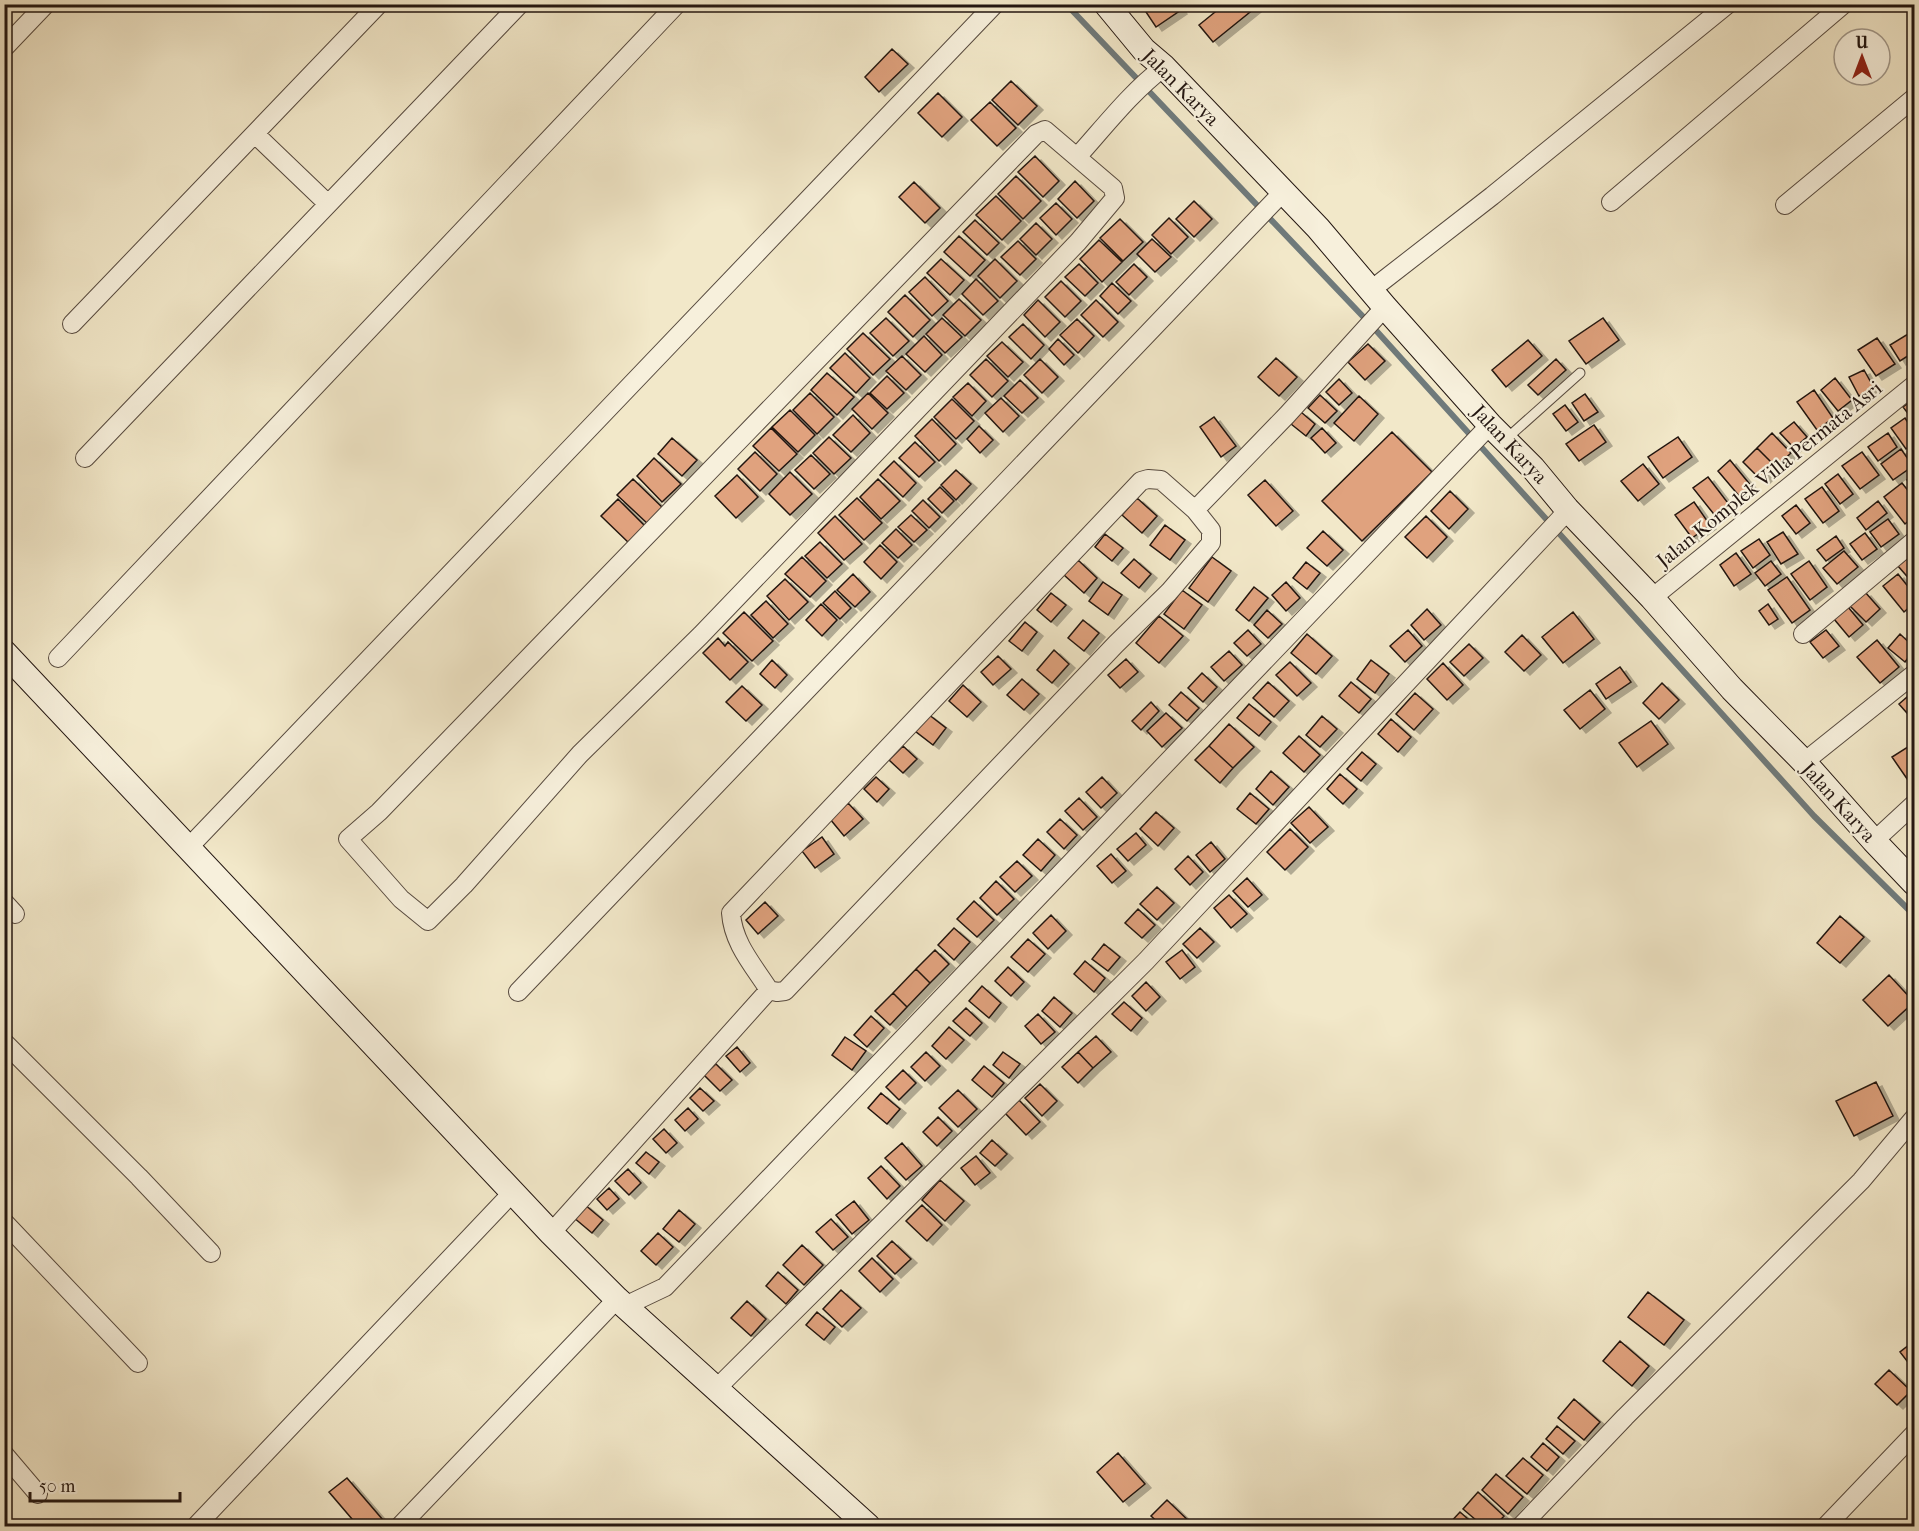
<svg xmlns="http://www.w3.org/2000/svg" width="1919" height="1531" font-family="'IM FELL French Canon',serif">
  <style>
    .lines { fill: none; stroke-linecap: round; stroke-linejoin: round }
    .stream { stroke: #6f7a7b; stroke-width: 6 }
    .building { fill: #e0a27e; stroke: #231611; stroke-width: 1.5; filter: url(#shadow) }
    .lane-casing { stroke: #574a3f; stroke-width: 11 }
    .street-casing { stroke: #574a3f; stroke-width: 20 }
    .secondary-casing { stroke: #231611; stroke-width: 26 }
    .lane { stroke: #f7f0dc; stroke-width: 9 }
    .street { stroke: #f7f0dc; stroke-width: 18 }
    .secondary { stroke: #f7f0dc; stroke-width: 24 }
    .labels { text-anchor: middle; stroke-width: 4.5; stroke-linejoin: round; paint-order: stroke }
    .street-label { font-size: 20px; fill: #231611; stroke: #f7f0dc }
  </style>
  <defs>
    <filter id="shadow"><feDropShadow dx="6" dy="4" stdDeviation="0" flood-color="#0004"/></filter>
  </defs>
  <rect width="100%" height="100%" fill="#f2e8c9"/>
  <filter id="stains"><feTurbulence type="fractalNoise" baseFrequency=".00333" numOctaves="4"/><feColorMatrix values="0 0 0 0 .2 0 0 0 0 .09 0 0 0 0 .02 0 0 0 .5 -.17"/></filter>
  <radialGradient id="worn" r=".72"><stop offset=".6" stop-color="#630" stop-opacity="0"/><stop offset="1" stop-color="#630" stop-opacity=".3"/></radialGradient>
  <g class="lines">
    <path class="stream" d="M1066,4L1372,326L1814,816L1914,915"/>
  </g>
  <path class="building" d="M1151,4H1177L1181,10L1156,27L1144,9Z
    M1225,4H1260L1213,42L1199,25Z
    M892,49L908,64L879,92L865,77Z
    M1011,81L1037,106L1018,125L992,100Z
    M938,93L962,117L942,137L918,113Z
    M990,102L1016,128L997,146L971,120Z
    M1035,156L1059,181L1043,197L1018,172Z
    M1016,176L1041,201L1023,219L998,194Z
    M1075,181L1094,201L1077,218L1058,199Z
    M914,182L940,208L925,223L899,197Z
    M996,196L1021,221L1002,240L976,215Z
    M1194,201L1212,219L1194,237L1176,219Z
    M1056,203L1072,219L1056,235L1040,218Z
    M1169,218L1188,237L1171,254L1152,235Z
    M1120,219L1143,242L1123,261L1100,238Z
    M975,220L999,243L987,255L963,232Z
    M1036,223L1052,239L1036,255L1020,239Z
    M959,236L985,260L970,276L944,252Z
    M1152,239L1171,257L1155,272L1137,254Z
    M1099,240L1122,262L1102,282L1080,259Z
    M1018,241L1036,259L1020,275L1001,257Z
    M941,259L964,280L950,295L927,273Z
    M995,259L1017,281L1000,298L978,276Z
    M1079,264L1098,283L1085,296L1065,277Z
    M1134,264L1147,277L1129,295L1116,282Z
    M925,277L948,301L932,316L909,292Z
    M976,279L998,301L983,315L962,294Z
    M1061,281L1081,301L1065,317L1045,297Z
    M1112,283L1131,301L1118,314L1100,296Z
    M905,295L930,320L913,337L888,312Z
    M959,299L981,320L965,336L943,315Z
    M1038,300L1060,322L1045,337L1024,315Z
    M1096,300L1118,322L1103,337L1081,315Z
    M886,318L909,341L893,356L870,333Z
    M942,318L962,337L945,353L926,334Z
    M1603,318L1619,340L1586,364L1569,341Z
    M1077,319L1094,336L1078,353L1060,335Z
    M1023,324L1044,345L1031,359L1009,337Z
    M863,333L890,359L873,375L847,349Z
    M1908,334L1914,345V352L1900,361L1890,345Z
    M924,336L942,355L925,372L906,354Z
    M1877,338L1895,364L1876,376L1858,350Z
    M1058,339L1074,355L1064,365L1049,349Z
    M1528,340L1542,356L1506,387L1492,370Z
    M1002,342L1023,362L1008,377L987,356Z
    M1368,344L1385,361L1365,380L1348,362Z
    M845,353L870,378L856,393L830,368Z
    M902,356L921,375L906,390L886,371Z
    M1276,358L1297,377L1279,396L1258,377Z
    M986,359L1008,381L992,397L970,375Z
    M1040,359L1058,377L1042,393L1024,375Z
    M1556,359L1566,370L1538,395L1528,385Z
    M1864,370L1874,388L1859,396L1849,377Z
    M827,373L854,397L837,415L811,390Z
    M887,376L904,393L887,409L870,393Z
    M1835,378L1852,400L1838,411L1821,390Z
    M1339,379L1352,393L1339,405L1326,392Z
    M1020,380L1038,398L1022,413L1004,396Z
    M968,383L986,401L972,416L953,397Z
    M1814,390L1833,418L1817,430L1797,402Z
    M810,393L834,417L817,434L793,410Z
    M868,393L888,413L872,429L852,409Z
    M1585,394L1598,412L1584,421L1572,403Z
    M1320,395L1337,411L1325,423L1308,408Z
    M1359,396L1378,414L1354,441L1334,423Z
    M1001,398L1019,416L1003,432L985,413Z
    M952,399L974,421L956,439L934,417Z
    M1914,399V419L1913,420L1903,407Z
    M1565,405L1578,422L1566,431L1553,414Z
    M790,410L815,435L798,452L772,427Z
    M1301,412L1315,424L1306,436L1291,424Z
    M853,415L870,433L851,452L833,435Z
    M1214,417L1236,446L1221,457L1200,427Z
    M1905,418L1914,432V443L1906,449L1891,428Z
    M932,419L956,444L939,461L915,436Z
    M1794,422L1807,437L1794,448L1780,433Z
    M1594,425L1606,442L1579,461L1566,444Z
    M979,426L993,440L980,453L967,439Z
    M771,428L797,454L779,471L753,446Z
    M1322,428L1336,443L1325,453L1311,438Z
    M1392,432L1432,472L1362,541L1322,501Z
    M1772,433L1791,453L1776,467L1757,448Z
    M1888,433L1897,447L1878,461L1868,447Z
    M829,437L851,458L834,474L813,453Z
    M1678,437L1692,457L1663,478L1648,457Z
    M672,438L697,460L682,476L658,454Z
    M915,442L935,462L919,477L899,458Z
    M1757,448L1776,467L1762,481L1743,462Z
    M1901,449L1913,466L1893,480L1881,464Z
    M755,452L777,474L760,491L738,469Z
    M1862,452L1879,475L1860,489L1842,466Z
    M811,455L830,474L814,489L795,470Z
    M654,458L681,484L662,502L637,476Z
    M1730,460L1752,487L1740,497L1718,471Z
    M894,461L916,483L903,497L880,475Z
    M1643,464L1659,484L1638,501L1621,481Z
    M956,470L971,484L956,500L941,485Z
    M790,472L812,494L790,515L769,494Z
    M1838,474L1853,494L1840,504L1825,484Z
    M1914,474V490L1907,480Z
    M737,475L758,497L736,518L715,496Z
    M1708,477L1731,507L1717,518L1693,488Z
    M633,479L664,509L649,525L617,495Z
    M878,479L900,501L881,519L860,497Z
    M1265,480L1293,511L1276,526L1248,495Z
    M1902,483L1914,498V516L1905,524L1884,497Z
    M940,487L954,501L942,513L928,499Z
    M1822,487L1839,511L1823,523L1805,499Z
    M1450,491L1468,509L1449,529L1431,511Z
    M857,498L882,523L864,540L839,515Z
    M1137,498L1157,516L1142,533L1122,515Z
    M618,499L647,528L631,545L601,516Z
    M923,500L940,517L929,528L912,511Z
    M1878,501L1887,513L1866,530L1857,518Z
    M1694,502L1710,525L1692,538L1675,515Z
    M1796,505L1810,523L1796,534L1782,516Z
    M911,515L927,530L914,542L898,527Z
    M835,516L862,544L844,560L818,533Z
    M1426,516L1447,537L1427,558L1405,537Z
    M1888,519L1899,534L1881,547L1870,532Z
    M1165,525L1185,540L1170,560L1150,545Z
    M896,529L912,545L898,558L882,543Z
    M1323,531L1343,550L1327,566L1307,548Z
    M1783,532L1798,554L1781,564L1767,542Z
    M1865,533L1877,549L1862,560L1850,544Z
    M1105,534L1123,548L1112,561L1095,547Z
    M1836,536L1844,548L1826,561L1817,550Z
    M1759,539L1770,555L1753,568L1741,551Z
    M820,542L842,564L827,578L805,556Z
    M880,545L897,562L881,579L864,562Z
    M1844,551L1858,567L1837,584L1823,568Z
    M1736,553L1751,574L1734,586L1720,565Z
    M1914,553V579L1912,582L1898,566Z
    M802,557L826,581L810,597L785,574Z
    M1212,557L1231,571L1208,602L1189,588Z
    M1134,559L1151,574L1139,588L1121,573Z
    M1078,560L1097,578L1084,593L1064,575Z
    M1771,561L1781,574L1765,586L1755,573Z
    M1809,561L1827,587L1810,600L1791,574Z
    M1306,562L1320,573L1307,589L1293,578Z
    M853,574L870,592L855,607L837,590Z
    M1898,574L1914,594V603L1904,612L1883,586Z
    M1787,577L1810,610L1792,623L1768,590Z
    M785,579L808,602L789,620L767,596Z
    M1103,582L1122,595L1108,615L1089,601Z
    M1286,582L1300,598L1286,611L1272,595Z
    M1254,587L1268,598L1249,621L1236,610Z
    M1182,590L1202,605L1184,629L1164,614Z
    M835,591L851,608L840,619L823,603Z
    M1865,592L1880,609L1866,622L1850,606Z
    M1051,593L1066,605L1051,622L1037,610Z
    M766,601L788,624L773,638L751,615Z
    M821,604L837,620L822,636L806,620Z
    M1768,604L1778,619L1769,625L1759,611Z
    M1848,607L1863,625L1849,637L1834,619Z
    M1427,609L1441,625L1424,640L1411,625Z
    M1267,610L1282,624L1268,638L1254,625Z
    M744,612L773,641L752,661L723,633Z
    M1573,612L1594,639L1563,663L1542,637Z
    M1159,616L1183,636L1159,663L1136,643Z
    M1083,620L1099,633L1084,651L1068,638Z
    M1025,622L1037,632L1022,651L1009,641Z
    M1248,630L1261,644L1247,656L1234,643Z
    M1408,630L1422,646L1405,662L1390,646Z
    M1826,630L1839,646L1823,658L1810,642Z
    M1307,634L1332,656L1316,674L1291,653Z
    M1900,634L1914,647V650L1905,662L1888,648Z
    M1522,635L1541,655L1524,671L1505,652Z
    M718,638L725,646L728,642L748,662L730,680L703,653Z
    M1877,640L1899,667L1880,683L1857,657Z
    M1469,644L1483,658L1464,676L1450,662Z
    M1054,650L1069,664L1052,683L1037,670Z
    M1229,651L1242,665L1224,681L1211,667Z
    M998,656L1011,669L993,685L981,672Z
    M1126,659L1138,672L1120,688L1108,675Z
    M772,660L787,675L775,688L760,674Z
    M1371,660L1389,674L1375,693L1357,679Z
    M1290,662L1311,683L1297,696L1276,675Z
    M1443,663L1463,685L1447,700L1427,679Z
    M1620,667L1631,682L1606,699L1596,684Z
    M1202,673L1217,687L1203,702L1188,688Z
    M1022,679L1039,694L1024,710L1007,695Z
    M1268,682L1289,701L1274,717L1253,698Z
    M1351,682L1371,699L1359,713L1339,696Z
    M1662,683L1679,700L1659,719L1643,703Z
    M963,685L981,702L967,717L949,701Z
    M742,686L762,705L746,721L726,702Z
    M1590,690L1605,709L1580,729L1564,710Z
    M1914,691V721L1899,704Z
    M1181,692L1199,708L1187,721L1169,705Z
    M1415,693L1433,709L1414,730L1396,714Z
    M1151,702L1159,711L1141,730L1132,721Z
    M1249,704L1271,722L1259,736L1237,718Z
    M1166,713L1182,728L1162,747L1147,731Z
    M928,714L946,728L933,745L915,731Z
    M1322,716L1337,729L1320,747L1306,735Z
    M1391,719L1411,737L1398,752L1378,734Z
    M1651,721L1668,744L1637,767L1619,743Z
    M1229,724L1254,747L1233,768L1209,746Z
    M1299,736L1320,755L1304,772L1283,753Z
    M1914,743V784L1912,786L1892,757Z
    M903,746L917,759L903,773L889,760Z
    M1209,746L1233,768L1220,783L1195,760Z
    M1362,752L1376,764L1361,781L1347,769Z
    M1271,771L1289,787L1273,805L1256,789Z
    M1340,774L1357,789L1343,804L1327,789Z
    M876,777L889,789L877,802L864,789Z
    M1102,777L1117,793L1101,808L1086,792Z
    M1250,793L1269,809L1256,824L1237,809Z
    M1079,798L1097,817L1083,830L1065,811Z
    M848,803L863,819L844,836L830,819Z
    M1309,807L1328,827L1310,843L1291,823Z
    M1156,812L1174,828L1158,846L1140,829Z
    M1060,819L1077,835L1064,849L1047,832Z
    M1290,829L1308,847L1285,870L1267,852Z
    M1136,833L1146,845L1128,861L1117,849Z
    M822,837L834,854L815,868L802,851Z
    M1038,839L1055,855L1041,871L1023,855Z
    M1211,842L1225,859L1210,872L1196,855Z
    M1111,854L1126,871L1112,883L1097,866Z
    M1188,856L1203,872L1190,885L1175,869Z
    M1017,861L1032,876L1015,892L1000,877Z
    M1247,878L1262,895L1248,907L1233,891Z
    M996,881L1014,899L997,915L980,898Z
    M1157,887L1174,903L1157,920L1140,904Z
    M1229,895L1247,914L1231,928L1214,908Z
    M974,901L994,920L977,937L957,919Z
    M765,902L778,916L758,934L746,920Z
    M1138,909L1155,925L1142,938L1125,923Z
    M1051,915L1066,931L1048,949L1033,933Z
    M1840,916L1864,937L1840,963L1817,943Z
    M954,928L970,942L954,960L938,945Z
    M1200,928L1214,942L1197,958L1183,944Z
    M1028,939L1045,954L1028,972L1011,957Z
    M1104,944L1120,957L1108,971L1092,959Z
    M935,950L949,964L930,983L916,969Z
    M1182,950L1195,967L1180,979L1166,962Z
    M1085,961L1105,978L1094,992L1074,974Z
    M1008,967L1024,982L1011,996L995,981Z
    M916,969L930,983L907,1007L893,993Z
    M1889,975L1914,1002L1888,1026L1863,1000Z
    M1146,982L1160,997L1146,1011L1132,996Z
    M982,986L1001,1003L989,1018L969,1001Z
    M893,993L907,1007L890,1025L875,1011Z
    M1054,997L1072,1013L1060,1027L1042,1011Z
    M1124,1002L1142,1018L1131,1031L1112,1014Z
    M966,1008L982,1023L970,1036L953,1021Z
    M1038,1014L1055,1032L1041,1044L1025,1026Z
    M871,1016L884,1028L867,1047L854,1035Z
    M949,1027L964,1040L946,1059L932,1046Z
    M1096,1036L1111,1052L1093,1068L1078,1052Z
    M845,1037L866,1051L852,1070L832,1055Z
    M737,1047L750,1063L740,1072L726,1056Z
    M926,1052L940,1066L925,1081L911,1067Z
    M1003,1052L1020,1064L1009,1078L993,1065Z
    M1078,1052L1093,1068L1078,1083L1062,1067Z
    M716,1064L732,1080L720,1091L704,1075Z
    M984,1066L1004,1083L992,1097L972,1080Z
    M903,1070L916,1083L899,1100L886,1087Z
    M1876,1082L1893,1116L1854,1136L1836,1101Z
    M1040,1084L1057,1101L1042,1116L1025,1098Z
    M700,1088L714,1101L703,1111L690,1098Z
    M958,1090L977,1109L958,1127L939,1108Z
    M881,1093L900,1109L887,1124L868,1108Z
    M1019,1100L1040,1122L1026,1135L1005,1113Z
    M688,1108L698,1119L685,1131L675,1120Z
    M938,1117L952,1131L937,1146L923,1132Z
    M664,1129L677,1143L666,1153L653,1139Z
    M992,1140L1007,1154L995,1166L980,1153Z
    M902,1143L922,1166L906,1180L885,1158Z
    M646,1152L659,1162L649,1174L636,1163Z
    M976,1156L990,1173L975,1185L961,1168Z
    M881,1166L900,1186L887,1199L868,1178Z
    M628,1169L641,1183L629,1195L615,1181Z
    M940,1180L964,1201L945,1221L922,1200Z
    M609,1188L619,1199L607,1210L597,1199Z
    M854,1201L869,1220L852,1234L836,1215Z
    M584,1204L603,1220L592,1233L573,1217Z
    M922,1205L942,1225L927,1241L906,1221Z
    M679,1210L695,1224L679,1242L663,1229Z
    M831,1219L848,1237L833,1250L816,1232Z
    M658,1233L673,1247L656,1265L641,1251Z
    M892,1241L911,1259L895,1274L877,1256Z
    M802,1245L823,1265L804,1285L783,1265Z
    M872,1258L893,1279L880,1292L859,1271Z
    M778,1272L798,1290L786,1304L766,1286Z
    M841,1290L861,1308L842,1327L823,1309Z
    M1648,1292L1684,1320L1664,1345L1628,1317Z
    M747,1301L766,1319L751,1336L731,1318Z
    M817,1312L835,1327L824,1340L806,1325Z
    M1620,1341L1649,1366L1632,1386L1603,1361Z
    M1914,1341V1370L1900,1352Z
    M1889,1370L1911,1391L1897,1405L1875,1384Z
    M1574,1399L1600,1422L1584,1440L1558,1418Z
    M1557,1426L1575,1441L1563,1454L1546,1439Z
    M1543,1443L1559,1457L1547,1471L1531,1457Z
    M1118,1453L1145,1484L1123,1502L1097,1472Z
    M1523,1458L1543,1475L1527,1494L1506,1476Z
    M1496,1474L1523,1497L1508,1514L1482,1490Z
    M347,1478L383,1520L375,1526H358L329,1492Z
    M1478,1492L1504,1516L1495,1526H1483L1463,1509Z
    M1167,1500L1194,1526H1162L1151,1516Z
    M1460,1512L1476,1526H1447Z"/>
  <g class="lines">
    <defs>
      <path id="lane" d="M1505,440L1580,373"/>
      <path id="street" d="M4,48L46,4
        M1045,130L1113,188L1115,198L1078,242L701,635L580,754L464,885L428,921L401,899L348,839L379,812L1036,134Z
        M255,134L328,204
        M1078,156C1105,126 1131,92 1164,67
        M1611,202L1844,4
        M1785,205L1914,98
        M1371,290L1492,196L1728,4
        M72,324L379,4
        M85,458L520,4
        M1148,479L1161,480L1195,510L1211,530V543L1169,592L1116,644L785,991L777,992L769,990C753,965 733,943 731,913L1141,481Z
        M1195,510L1287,415L1385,307
        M1652,598L1914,385
        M1803,634L1914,541
        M58,658L677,4
        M1804,762L1914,674
        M1874,841L1914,804
        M189,847L995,4
        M4,902L15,914
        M518,992L1283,192
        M4,1042L139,1177L211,1253
        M4,1222L138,1363
        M551,1233L769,990
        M625,1306L665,1287L1490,425
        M716,1389L1146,961L1560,519L1567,509
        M4,1454L38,1494
        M196,1526L513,1192
        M400,1526L617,1299
        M1521,1526L1625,1417L1861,1181L1914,1118
        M1826,1526L1914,1434"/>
      <path id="secondary" d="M1106,4L1144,50L1164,67L1318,228L1385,307L1490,425L1533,468L1567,509L1652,598L1732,689L1804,762L1874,841L1914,883
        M4,652L551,1233L617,1299L868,1526"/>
    </defs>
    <use href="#lane" class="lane-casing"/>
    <use href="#street" class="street-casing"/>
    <use href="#secondary" class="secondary-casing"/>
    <use href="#lane" class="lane"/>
    <use href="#street" class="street"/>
    <use href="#secondary" class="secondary"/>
  </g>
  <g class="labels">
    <g class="street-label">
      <text transform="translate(1181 87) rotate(45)" y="7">Jalan Karya</text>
      <text transform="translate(1510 444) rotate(47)" y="7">Jalan Karya</text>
      <text transform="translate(1769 474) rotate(-39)" y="7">Jalan Komplek Villa Permata Asri</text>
      <text transform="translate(1839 802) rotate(48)" y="7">Jalan Karya</text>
    </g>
  </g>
  <rect width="1919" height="1531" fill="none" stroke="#f2e8c9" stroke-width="24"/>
  <rect x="6" y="6" width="1907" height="1519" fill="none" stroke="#231611" stroke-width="3"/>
  <rect x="12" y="12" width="1895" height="1507" fill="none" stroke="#231611" stroke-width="1.5"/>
  <g transform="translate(1862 57)"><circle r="28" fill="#f7f0dc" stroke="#a2998b" stroke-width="1.5"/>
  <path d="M0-4.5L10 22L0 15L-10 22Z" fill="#8f2418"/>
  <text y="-9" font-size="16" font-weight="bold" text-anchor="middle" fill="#231611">U</text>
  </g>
  <path d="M30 1492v9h150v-9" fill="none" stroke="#231611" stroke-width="3"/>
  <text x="39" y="1492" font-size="18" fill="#231611" stroke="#f7f0dc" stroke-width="4.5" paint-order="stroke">50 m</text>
  <rect width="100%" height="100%" filter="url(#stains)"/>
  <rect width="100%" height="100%" fill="url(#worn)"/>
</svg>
